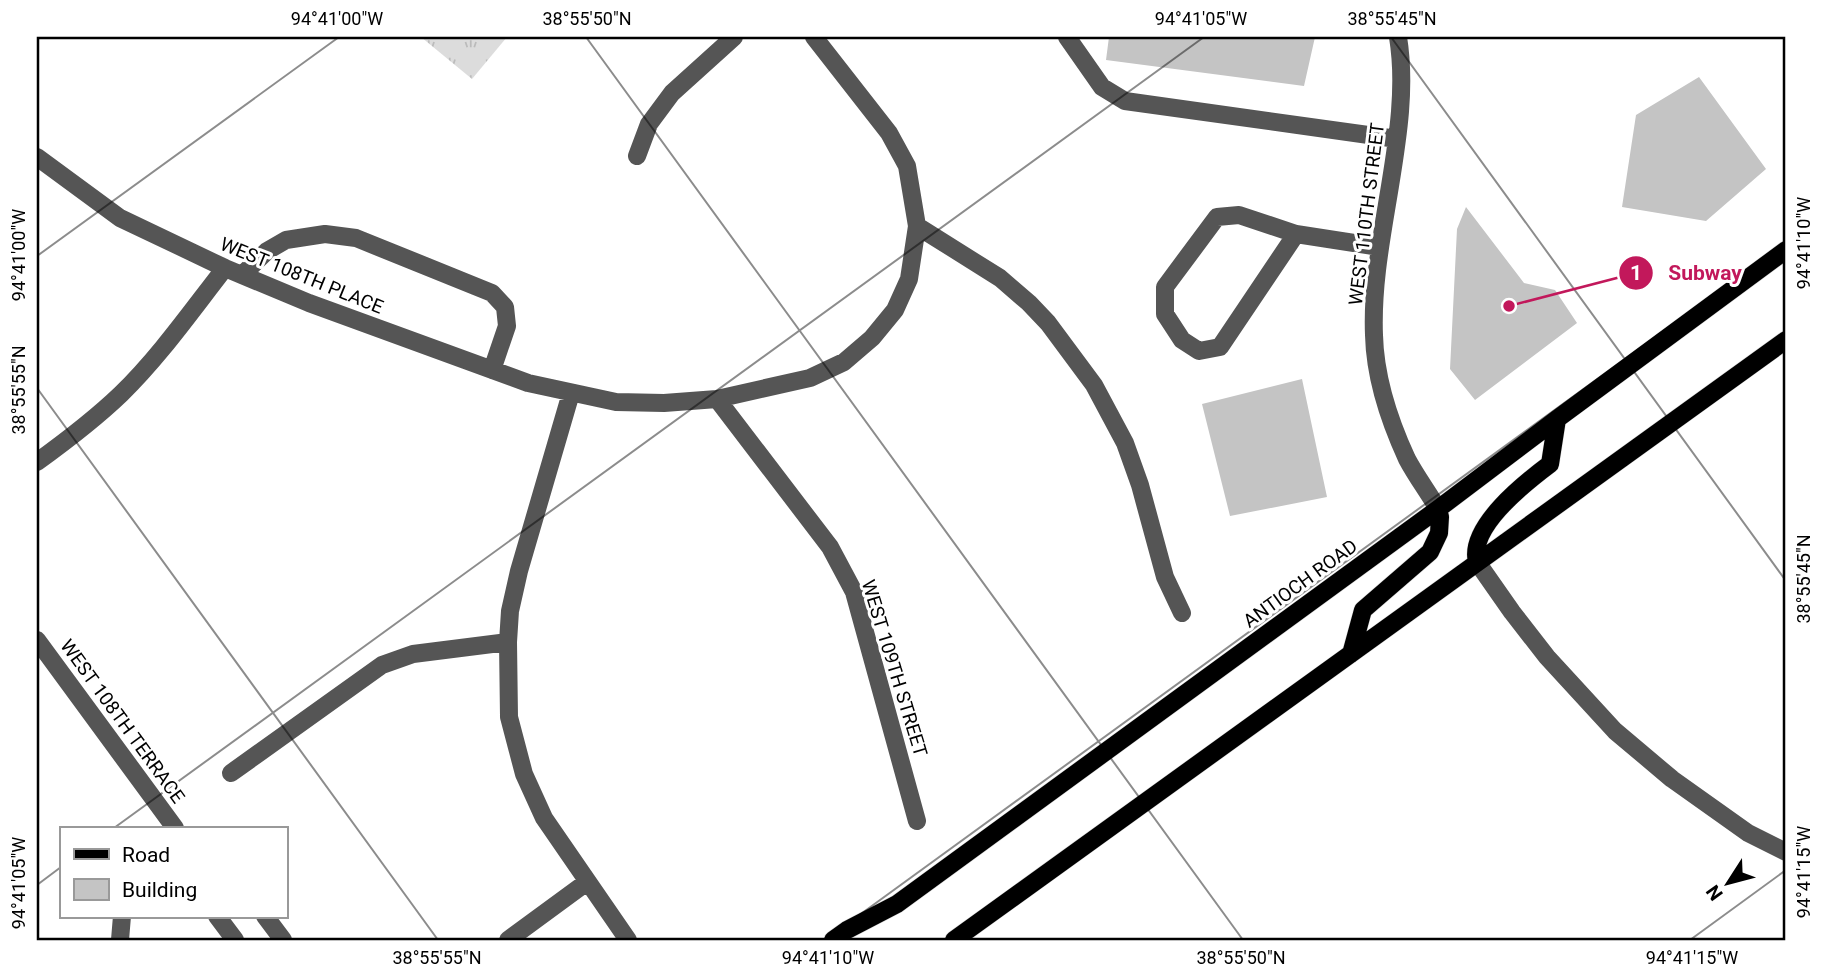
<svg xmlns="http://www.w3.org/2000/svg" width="1823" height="977" font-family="Roboto,sans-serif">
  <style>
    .park { fill: url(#park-tufts) }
    .building { fill: #c4c4c4 }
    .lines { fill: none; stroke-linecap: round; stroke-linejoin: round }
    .major-casing { stroke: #dbdbdb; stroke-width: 19 }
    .minor { stroke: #555; stroke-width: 18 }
    .major { stroke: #000; stroke-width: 18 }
    .ticks { fill: none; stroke: #000; stroke-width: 2; stroke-opacity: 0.45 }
    .labels { text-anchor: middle; stroke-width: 6; stroke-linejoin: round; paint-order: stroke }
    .street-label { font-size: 19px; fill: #000; stroke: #fff }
    .leader { fill: none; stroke: #c2185b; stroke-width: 2.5 }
    .callout-dot { fill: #c2185b; stroke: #fff; stroke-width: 2.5 }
    .mark-label { font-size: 21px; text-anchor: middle; font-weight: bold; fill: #fff }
    .callout-label { font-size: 21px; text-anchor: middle; font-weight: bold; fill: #c2185b; stroke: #fff; stroke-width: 6; stroke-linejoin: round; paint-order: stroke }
    .neatline { fill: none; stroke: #000; stroke-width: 2.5 }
    .ticks-label { font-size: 18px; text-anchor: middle; fill: #000 }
  </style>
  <defs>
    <pattern id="park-tufts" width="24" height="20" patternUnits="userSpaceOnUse" patternTransform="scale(1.75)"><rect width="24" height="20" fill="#dcdcdc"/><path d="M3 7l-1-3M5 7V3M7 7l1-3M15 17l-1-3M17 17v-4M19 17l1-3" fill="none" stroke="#bbb"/></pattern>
  </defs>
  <rect width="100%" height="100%" fill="#fff"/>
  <path class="park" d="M421,37H507L472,79Z"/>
  <path class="building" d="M1109,37H1315L1304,86L1106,60Z
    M1699,77L1766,169L1706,221L1622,207L1636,115Z
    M1466,207L1524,283L1555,290L1577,323L1475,400L1450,369L1457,229Z
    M1302,379L1327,497L1230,516L1202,404Z"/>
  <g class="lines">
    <defs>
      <path id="major" d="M1477,562C1468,527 1526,482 1550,464L1557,419
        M1351,654L1363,610L1430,552L1439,533L1440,517L1438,509
        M833,940L847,930L897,904L1438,509L1557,419L1786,250
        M954,940L1786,340"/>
    </defs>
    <use href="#major" class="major-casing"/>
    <path class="minor" d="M814,37L889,133L907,166L917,226L1000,278L1029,303L1048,323L1094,385L1125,443L1140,485L1165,577L1182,613
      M1067,37L1102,87L1125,101L1397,139
      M1398,37C1406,86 1398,137 1390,186C1382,235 1372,285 1374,335C1375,378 1389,420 1407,459C1416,476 1428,492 1438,509
      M637,156L649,124L672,93L734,37
      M37,157L120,218L225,268L309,303L528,383L616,402L664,403L717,399L810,378L844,362L872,338L895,310L909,279L917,226
      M1296,234L1220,347L1199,351L1182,340L1165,314V287L1217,217L1239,215L1296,234L1380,247
      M242,275L267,251L286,240L325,234L356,238L492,293L505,307L507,326L492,370
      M571,393L519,571L510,611L508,642L509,717L524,774L544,818L628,940
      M717,399L830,547L854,592L917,821
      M37,462C66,441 95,419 121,394C160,356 192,310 225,268
      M1477,562L1512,612L1547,657L1615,731L1672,779L1748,833L1786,852
      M37,640L175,828
      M231,773L382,665L413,654L508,642
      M217,916L235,940
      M265,916L283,940
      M120,940L122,916
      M508,940L587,882"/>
    <use href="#major" class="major"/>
  </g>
  <path class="ticks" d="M586,37L1243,940M1391,37L1786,581M37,256L339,37M37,388L438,940M114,828L1204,37M37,885L61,867M825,940L1786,242M1690,940L1786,870"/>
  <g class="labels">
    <g class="street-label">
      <text transform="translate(1366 214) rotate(-83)" y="7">WEST 110TH STREET</text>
      <text transform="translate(302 275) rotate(22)" y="7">WEST 108TH PLACE</text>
      <text transform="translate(1300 583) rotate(-36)" y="7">ANTIOCH ROAD</text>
      <text transform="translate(895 668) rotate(73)" y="7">WEST 109TH STREET</text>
      <text transform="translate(123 721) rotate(54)" y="7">WEST 108TH TERRACE</text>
    </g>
  </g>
  <path class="leader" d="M1509 306L1636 273"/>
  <g class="callout-dot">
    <circle cx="1509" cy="306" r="7"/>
    <circle cx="1636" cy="273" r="18"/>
  </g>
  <g class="mark-label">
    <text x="1636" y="280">1</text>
  </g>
  <g class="callout-label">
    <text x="1705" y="280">Subway</text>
  </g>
  <rect width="1823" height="977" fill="none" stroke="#ffffff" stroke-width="77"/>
  <rect x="60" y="827" width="228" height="91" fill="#ffffff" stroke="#999999" stroke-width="2"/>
  <rect x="74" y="849" width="35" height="10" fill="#000000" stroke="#999999" stroke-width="2"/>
  <text x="122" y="862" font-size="21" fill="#000000">Road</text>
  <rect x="74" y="879" width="35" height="21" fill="#c4c4c4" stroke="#999999" stroke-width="2"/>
  <text x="122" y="897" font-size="21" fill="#000000">Building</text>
  <g transform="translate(1728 883) rotate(234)" stroke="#ffffff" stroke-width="5" paint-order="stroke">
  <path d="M0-5L12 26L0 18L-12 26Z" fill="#000000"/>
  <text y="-10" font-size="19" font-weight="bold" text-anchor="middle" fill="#000000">N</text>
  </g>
  <rect x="38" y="38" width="1746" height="901" class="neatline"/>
  <g class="ticks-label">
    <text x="337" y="25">94°41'00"W</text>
    <text x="587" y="25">38°55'50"N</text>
    <text x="1201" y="25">94°41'05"W</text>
    <text x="1392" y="25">38°55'45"N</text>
    <text transform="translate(1804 243) rotate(-90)" y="6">94°41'10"W</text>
    <text transform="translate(19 255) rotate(-90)" y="6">94°41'00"W</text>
    <text transform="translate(19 390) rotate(-90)" y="6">38°55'55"N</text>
    <text transform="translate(1804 579) rotate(-90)" y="6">38°55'45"N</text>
    <text transform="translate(1804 872) rotate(-90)" y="6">94°41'15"W</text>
    <text transform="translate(19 883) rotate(-90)" y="6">94°41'05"W</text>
    <text x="437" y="964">38°55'55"N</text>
    <text x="828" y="964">94°41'10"W</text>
    <text x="1241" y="964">38°55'50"N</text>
    <text x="1692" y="964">94°41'15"W</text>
  </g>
</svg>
